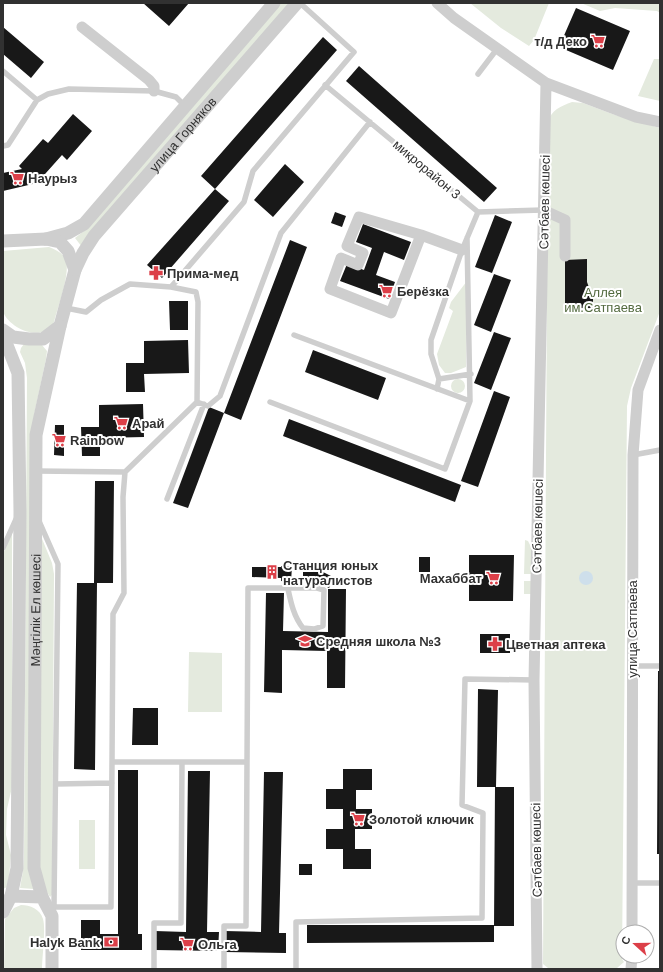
<svg xmlns="http://www.w3.org/2000/svg" width="663" height="972" font-family="Helvetica,sans-serif">
  <style>
    .green { fill: #e4eade }
    .water { fill: #cedfeb }
    .building { fill: #181818 }
    .lines { fill: none; stroke-linecap: round; stroke-linejoin: round }
    .service { stroke: #cecece; stroke-width: 5.5 }
    .minor { stroke: #cecece; stroke-width: 11 }
    .tertiary { stroke: #cecece; stroke-width: 13 }
    .labels { text-anchor: middle; stroke-width: 4; stroke-linejoin: round; paint-order: stroke }
    .poi-label { font-size: 13px; font-weight: bold; fill: #313131; stroke: #fff; text-anchor: start }
    .street-label { font-size: 13px; fill: #313131; stroke: #fff }
    .park-label { font-size: 13px; fill: #546b40; stroke: #fff }
  </style>
  <rect width="100%" height="100%" fill="#fff"/>
  <path class="green" d="M281,3H289L82,247L75,238L89,227Z
    M470,3H549L534,40L529,46L501,28Z
    M581,3H660V13L657,11L615,8L600,11Z
    M654,59H660V101L638,96Z
    M572,102L583,103L615,115L660,128V311L631,388L627,406L622,959L624,962L617,968H548L543,964L548,122C551,110 561,106 572,102Z
    M49,247C56,250 63,253 66,260C70,275 58,306 54,322C43,343 11,330 3,312V251Z
    M467,281L466,367L451,373H445L439,365L437,354L453,311L449,308L451,302Z
    M24,344L42,345L47,351L46,359L34,415V889L20,888L23,871L24,856L27,378L25,363L20,352L21,348Z
    M451 386a7 7 0 1 1 14 0a7 7 0 1 1-14 0Z
    M12,532V787L7,809L6,835L11,855L9,877L7,887L3,889V554Z
    M40,534L52,563L54,574L52,895L50,897L43,886L39,864Z
    M525,540L528,541L532,549V574H524Z
    M524,581H532V594H524Z
    M189,652L222,653V712H188Z
    M79,820H95V869H79Z
    M21,905C30,905 40,909 43,919C46,929 42,957 42,969H4L5,919L14,908Z"/>
  <path class="water" d="M579 578a7 7 0 1 1 14 0a7 7 0 1 1-14 0Z"/>
  <path class="building" d="M143,3H189L169,26Z
    M576,8L630,31L613,70L559,47Z
    M3,27L44,62L31,78L3,54Z
    M323,37L337,50L215,189L201,176Z
    M359,66L497,188L484,202L346,81Z
    M73,114L92,131L67,160L62,155L37,183L3,191V173L22,169L19,166L43,139L48,143Z
    M285,164L304,182L273,217L254,200Z
    M215,189L229,201L162,278L147,265Z
    M335,212L346,216L342,227L331,223Z
    M495,215L512,222L492,273L475,267Z
    M363,224L411,242L404,260L384,252L376,275L395,282L389,299L340,281L347,264L364,270L372,248L356,242Z
    M290,240L307,247L241,420L224,413Z
    M587,259V282L593,299V308H565V260Z
    M494,274L511,280L491,332L474,325Z
    M169,301H188V330H170Z
    M494,332L511,338L491,390L474,383Z
    M188,340L189,373L144,374L145,392H126V363H144V341Z
    M313,350L386,378L378,400L305,372Z
    M494,391L510,397L478,487L461,481Z
    M143,404L144,437L100,438V456H82L81,427H99V405Z
    M209,407L224,413L188,508L173,503Z
    M289,419L461,485L455,502L283,436Z
    M55,425H64V456L54,455Z
    M95,481H114L113,583H97L95,770L74,769L77,583H94Z
    M469,555H514L513,601H469Z
    M419,557H430V572H419Z
    M281,566H292L291,582L281,581V578L252,577V567H281Z
    M321,571L335,578L329,588L319,583L311,584V580H303V572Z
    M328,589H346L345,688H327V651L282,650V693L264,692L266,593H284L283,631L328,632Z
    M480,634H510V653H480Z
    M658,671H660V854H657Z
    M478,689L498,690L496,787H514V926H494L495,787H477Z
    M133,708H158V745H132Z
    M343,769H372V790H356V809H372V829H355V849H371V869H343V849H326V829H343V809H326V789H343Z
    M118,770H138V934H142V950H81V920H100V934H118Z
    M188,771H210L207,932H219L218,951L155,950V931L186,932Z
    M264,772H283L279,933H286V953L225,952V931L261,932Z
    M299,864H312V875H299Z
    M307,925H494V942L307,943Z"/>
  <g class="lines">
    <path class="service" d="M3,71L37,100
      M478,74L497,49
      M325,85L478,212L543,210
      M3,146L8,145L37,100L48,94L69,89L154,91L176,97L185,106
      M467,238L470,401
      M171,287L244,202L253,171L354,52L300,3
      M66,308L86,312L101,300L130,284L171,287L196,292L198,302L197,402L125,472L123,497L124,593L113,614L112,762H182
      M439,379L471,374
      M437,389L439,379L431,354V340L462,250L478,212
      M197,402L208,406L220,396L281,233L370,122
      M270,402L445,469L470,401L294,335
      M633,455L660,450
      M36,471L125,472
      M167,499L204,404
      M39,521L58,564L54,907L52,914
      M3,548L16,519
      M632,666H660
      M247,762L248,588H317L324,590L323,626L314,629L303,628C294,617 291,603 288,589
      M56,784L112,783
      M632,883H660
      M54,907H111L112,762
      M154,969V923H181L182,762H247L246,926H224V969
      M296,969V922L482,918L483,813L462,805L465,679L534,680"/>
    <path class="minor" d="M437,3L454,18L546,83L636,117L660,122
      M82,27L149,80L154,86V91
      M543,210L565,220V256
      M421,235L359,217L347,246L363,253L358,265L341,258L330,289L391,313L421,235L462,250
      M632,932L633,455L638,390L660,330
      M537,969L534,680L546,83
      M631,969L632,956"/>
    <g class="tertiary">
      <path d="M46,239L68,233L84,224L274,3"/>
      <path d="M3,241L46,239L60,242L68,251L75,270L60,326L43,339H29L13,337L3,330"/>
      <path id="s1" d="M75,270L83,253L94,236L297,3"/>
      <path d="M3,335L18,373L20,512L17,868L11,896"/>
      <path id="s2" d="M42,897L34,868L36,435L60,326"/>
      <path d="M3,912L11,896L42,897L52,916V969"/>
    </g>
  </g>
  <defs>
    <symbol id="supermarket-bare" viewBox="-9 -9 18 18"><path d="M-6-5.5h2.5l.6 2H6L4.5 2H-2.5L-4.4-4H-6ZM-1.5 3.2a1.3 1.3 0 1 0 .1 0ZM3 3.2a1.3 1.3 0 1 0 .1 0Z" fill="#dc3f48" stroke="#fff" stroke-width="2.5" paint-order="stroke"/></symbol>
    <symbol id="pharmacy-bare" viewBox="-9 -9 18 18"><path d="M-2-6h4v4h4v4h-4v4h-4v-4h-4v-4h4Z" fill="#dc3f48" stroke="#fff" stroke-width="2.5" paint-order="stroke"/></symbol>
    <symbol id="building-bare" viewBox="-9 -9 18 18"><path d="M-4-6H4V6H1V3H-1V6H-4ZM-2.5-4.3h1.7v1.8h-1.7ZM.8-4.3h1.7v1.8H.8ZM-2.5-1h1.7V.8h-1.7ZM.8-1h1.7V.8H.8Z" fill="#dc3f48" stroke="#fff" stroke-width="2.5" paint-order="stroke"/></symbol>
    <symbol id="school-bare" viewBox="-9 -9 18 18"><path d="M0-5L7-2L0 1L-7-2ZM-4 1L0 2.5L4 1V4Q0 6-4 4Z" fill="#dc3f48" stroke="#fff" stroke-width="2.5" paint-order="stroke"/></symbol>
    <symbol id="bank-bare" viewBox="-9 -9 18 18"><path d="M-6-4H6V4H-6ZM0-2.3a2.3 2.3 0 1 0 0 4.6a2.3 2.3 0 1 0 0-4.6Z" fill="#dc3f48" stroke="#fff" stroke-width="2.5" paint-order="stroke"/></symbol>
  </defs>
  <g fill-rule="evenodd">
    <use href="#supermarket-bare" x="588" y="31" width="20" height="20"/>
    <use href="#supermarket-bare" x="7" y="168" width="20" height="20"/>
    <use href="#pharmacy-bare" x="146" y="263" width="20" height="20"/>
    <use href="#supermarket-bare" x="376" y="281" width="20" height="20"/>
    <use href="#supermarket-bare" x="111" y="413" width="20" height="20"/>
    <use href="#supermarket-bare" x="49" y="430" width="20" height="20"/>
    <use href="#building-bare" x="262" y="562" width="20" height="20"/>
    <use href="#supermarket-bare" x="483" y="568" width="20" height="20"/>
    <use href="#school-bare" x="295" y="631" width="20" height="20"/>
    <use href="#pharmacy-bare" x="485" y="634" width="20" height="20"/>
    <use href="#supermarket-bare" x="348" y="809" width="20" height="20"/>
    <use href="#bank-bare" x="101" y="932" width="20" height="20"/>
    <use href="#supermarket-bare" x="177" y="934" width="20" height="20"/>
  </g>
  <g class="labels">
    <g class="poi-label">
      <text x="587" y="46" text-anchor="end">т/д Деко</text>
      <text x="28" y="183">Наурыз</text>
      <text x="167" y="278">Прима-мед</text>
      <text x="397" y="296">Берёзка</text>
      <text x="132" y="428">Арай</text>
      <text x="70" y="445">Rainbow</text>
      <text x="283" y="570">Станция юных<tspan x="283" dy="15">натуралистов</tspan></text>
      <text x="482" y="583" text-anchor="end">Махаббат</text>
      <text x="316" y="646">Средняя школа №3</text>
      <text x="506" y="649">Цветная аптека</text>
      <text x="369" y="824">Золотой ключик</text>
      <text x="100" y="947" text-anchor="end">Halyk Bank</text>
      <text x="198" y="949">Ольга</text>
    </g>
    <g class="street-label">
      <text dy="5" stroke="none"><textPath href="#s1" startOffset="174">улица Горняков</textPath></text>
      <text transform="translate(427 169) rotate(40)" y="5">микрорайон 3</text>
      <text transform="translate(544 202) rotate(-89)" y="5">Сәтбаев көшесі</text>
      <text transform="translate(537 526) rotate(-89)" y="5">Сәтбаев көшесі</text>
      <text dy="5" stroke="none"><textPath href="#s2" startOffset="288">Мәңгілік Ел көшесі</textPath></text>
      <text transform="translate(632 629) rotate(-90)" y="5">улица Сатпаева</text>
      <text transform="translate(536 850) rotate(-91)" y="5">Сәтбаев көшесі</text>
    </g>
    <g class="park-label">
      <text x="603" y="297">Аллея<tspan x="603" dy="15">им.Сатпаева</tspan></text>
    </g>
  </g>
  <rect width="663" height="972" fill="none" stroke="#313131" stroke-width="8"/>
  <g transform="translate(635 944) rotate(291)"><circle r="19" fill="#ffffff" stroke="#adadad"/>
  <path d="M0-3L7 15L0 10L-7 15Z" fill="#dc3f48"/>
  <text y="-6" font-size="11" font-weight="bold" text-anchor="middle" fill="#313131">С</text>
  </g>
</svg>
